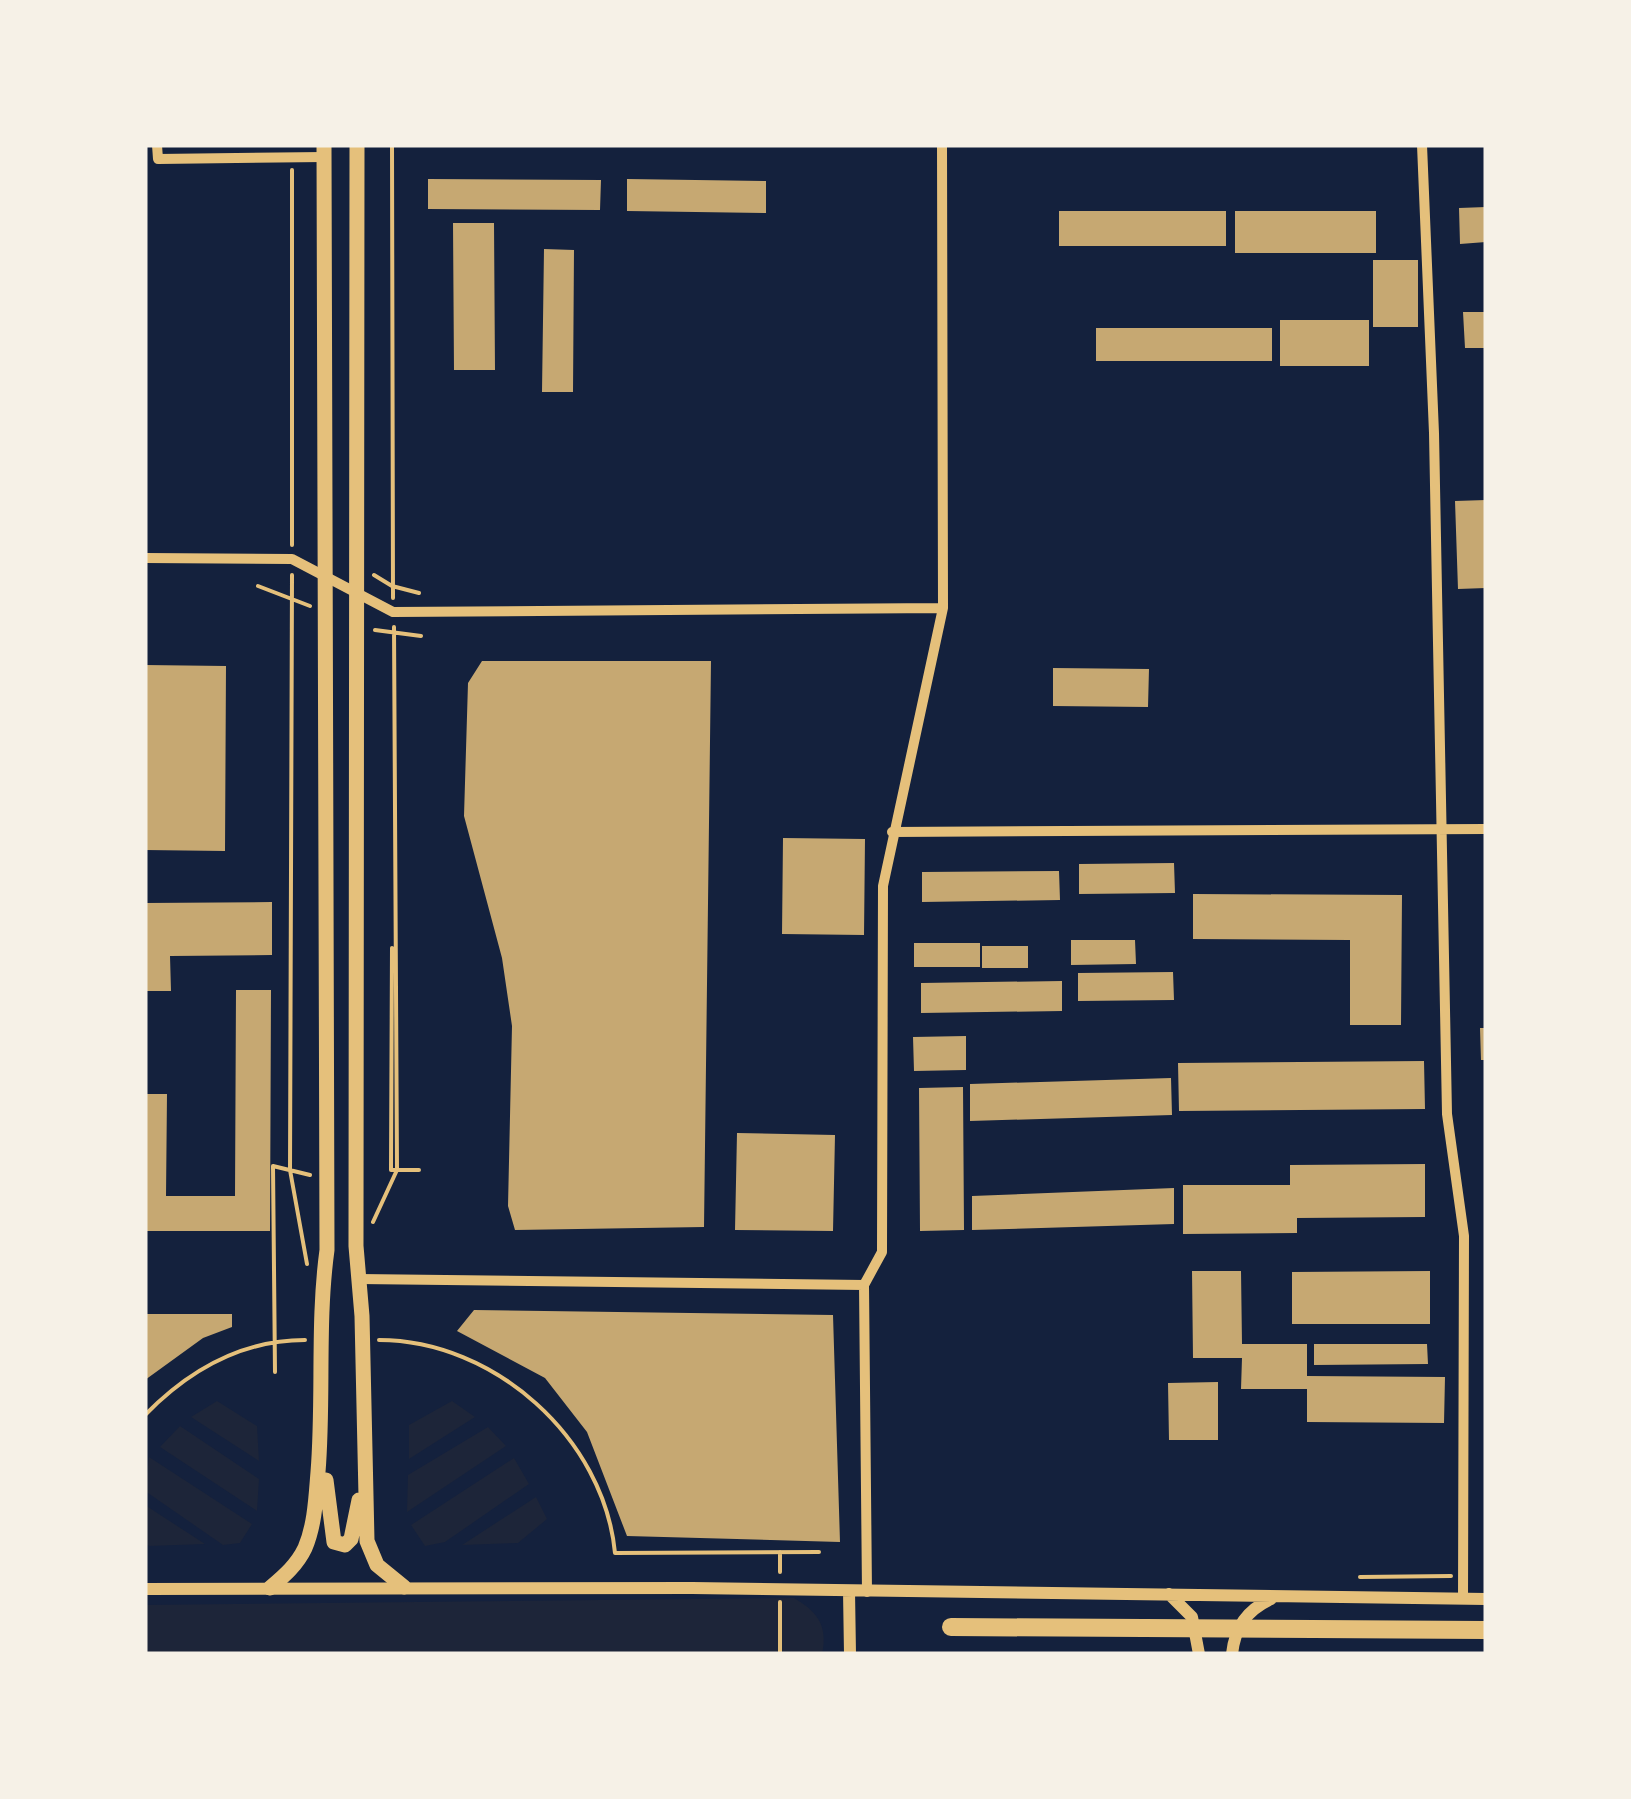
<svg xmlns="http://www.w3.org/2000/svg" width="1631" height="1799" font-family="'Playfair Display',serif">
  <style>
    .green { fill: #1d2539 }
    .building { fill: #c6a872 }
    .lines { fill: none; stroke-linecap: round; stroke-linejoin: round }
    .path { stroke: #e5c07b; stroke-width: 4 }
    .minor { stroke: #e5c07b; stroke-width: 10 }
    .tertiary { stroke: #e5c07b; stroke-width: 12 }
    .secondary { stroke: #e5c07b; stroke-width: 15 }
    .trunk { stroke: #e5c07b; stroke-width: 18 }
  </style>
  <rect width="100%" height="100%" fill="#14213d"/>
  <path class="green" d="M217,1401L257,1426L259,1461L191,1417Z
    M452,1401L475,1417L409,1459V1425Z
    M180,1426L259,1479L257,1511L160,1447Z
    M488,1427L506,1446L407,1512L408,1475Z
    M149,1457L252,1524L240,1543L223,1545L145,1491Z
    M514,1458L529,1484L445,1542L425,1546L411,1525Z
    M536,1497L547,1519L518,1543L462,1545Z
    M145,1505L205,1544L149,1546L145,1543Z
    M794,1598C818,1612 828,1626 822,1654H145V1605Z"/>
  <path class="building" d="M428,179L601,180L600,210L428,209Z
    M627,179L766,181V213L627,211Z
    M1486,207V242L1460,244L1459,208Z
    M1059,211H1226V246H1059Z
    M1235,211H1376V253H1235Z
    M453,223H494L495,370H454Z
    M544,249L574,250L573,392H542Z
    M1373,260H1418V327H1373Z
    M1463,312H1486V348H1465Z
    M1280,320H1369V366H1280Z
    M1096,328H1272V361H1096Z
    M1486,500V588L1458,589L1455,501Z
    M482,661H711L704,1227L515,1230L508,1206L512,1026L502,958L464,816L468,683Z
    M145,665L226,666L225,851L145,850Z
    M1053,668L1149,669L1148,707L1053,706Z
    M783,838L865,839L864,935L782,934Z
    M1174,863L1175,893L1079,894V864Z
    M1059,871L1060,900L922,902V872Z
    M1193,894L1402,895L1401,1025H1350V940L1193,939Z
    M272,902V955L170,956L171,991H145V903Z
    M1071,940H1135L1136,964L1071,965Z
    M914,943H980V967H914Z
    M982,946H1028V968H982Z
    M1173,972L1174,1000L1078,1001V973Z
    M1062,981V1011L921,1013V983Z
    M236,990H271L270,1231H145V1094H167L166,1196H235Z
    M1480,1028H1486V1060H1481Z
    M966,1036V1070L914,1071L913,1037Z
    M1424,1061L1425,1109L1179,1111L1178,1063Z
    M1171,1078L1172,1115L970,1121V1084Z
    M963,1087L964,1230L920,1231L919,1088Z
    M737,1133L835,1135L833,1231L735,1230Z
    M1425,1164V1217L1297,1218V1233L1183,1234V1185H1290V1165Z
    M1174,1188V1224L972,1230V1196Z
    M1192,1271H1241L1242,1344H1307V1376L1445,1377L1444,1423L1307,1422V1389H1241L1242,1358H1193Z
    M1430,1271V1324H1292V1272Z
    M474,1310L833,1315L840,1542L627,1536L587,1432L545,1378L457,1331Z
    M145,1314H232V1327L203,1338L145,1380Z
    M1314,1344H1427L1428,1364L1314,1365Z
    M1218,1382V1440H1169L1168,1383Z"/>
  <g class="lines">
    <path class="path" d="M392,145L393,598
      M292,170V545
      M292,575L290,1170L307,1264
      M374,575L392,586L419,593
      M258,586L310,606
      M375,630L421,636
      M392,948L391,1170H419
      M373,1222L397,1170L394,627
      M379,1340C494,1340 604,1438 615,1553L819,1552
      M275,1372L273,1166L310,1175
      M145,1415C188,1371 242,1340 305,1340
      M780,1572V1552
      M1360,1577L1451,1576
      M780,1654V1602"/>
    <path class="minor" d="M157,145L158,159L324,157
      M1422,145L1434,433L1447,1114L1464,1236L1463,1599
      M145,558L292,559L393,612L943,608
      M892,832L1486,829
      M359,1279L864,1285
      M867,1592L864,1285L882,1252L883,886L943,608L942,145"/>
    <path class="tertiary" d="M145,1589L692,1588L1486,1599
      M849,1591L850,1654
      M1169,1594L1192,1617L1199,1654
      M1232,1654C1235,1627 1247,1610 1271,1599"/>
    <path class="secondary" d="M357,145L356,1246L362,1316L367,1541L377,1565L404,1587
      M326,1480L334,1542L345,1545L351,1539L359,1500
      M270,1588C284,1576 297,1565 305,1548C315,1525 316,1496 318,1472C324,1398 317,1323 327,1250L324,145"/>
    <path class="trunk" d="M951,1627L1486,1630"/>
  </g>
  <rect width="1631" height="1799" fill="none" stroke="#f6f1e7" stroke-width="295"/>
</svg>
